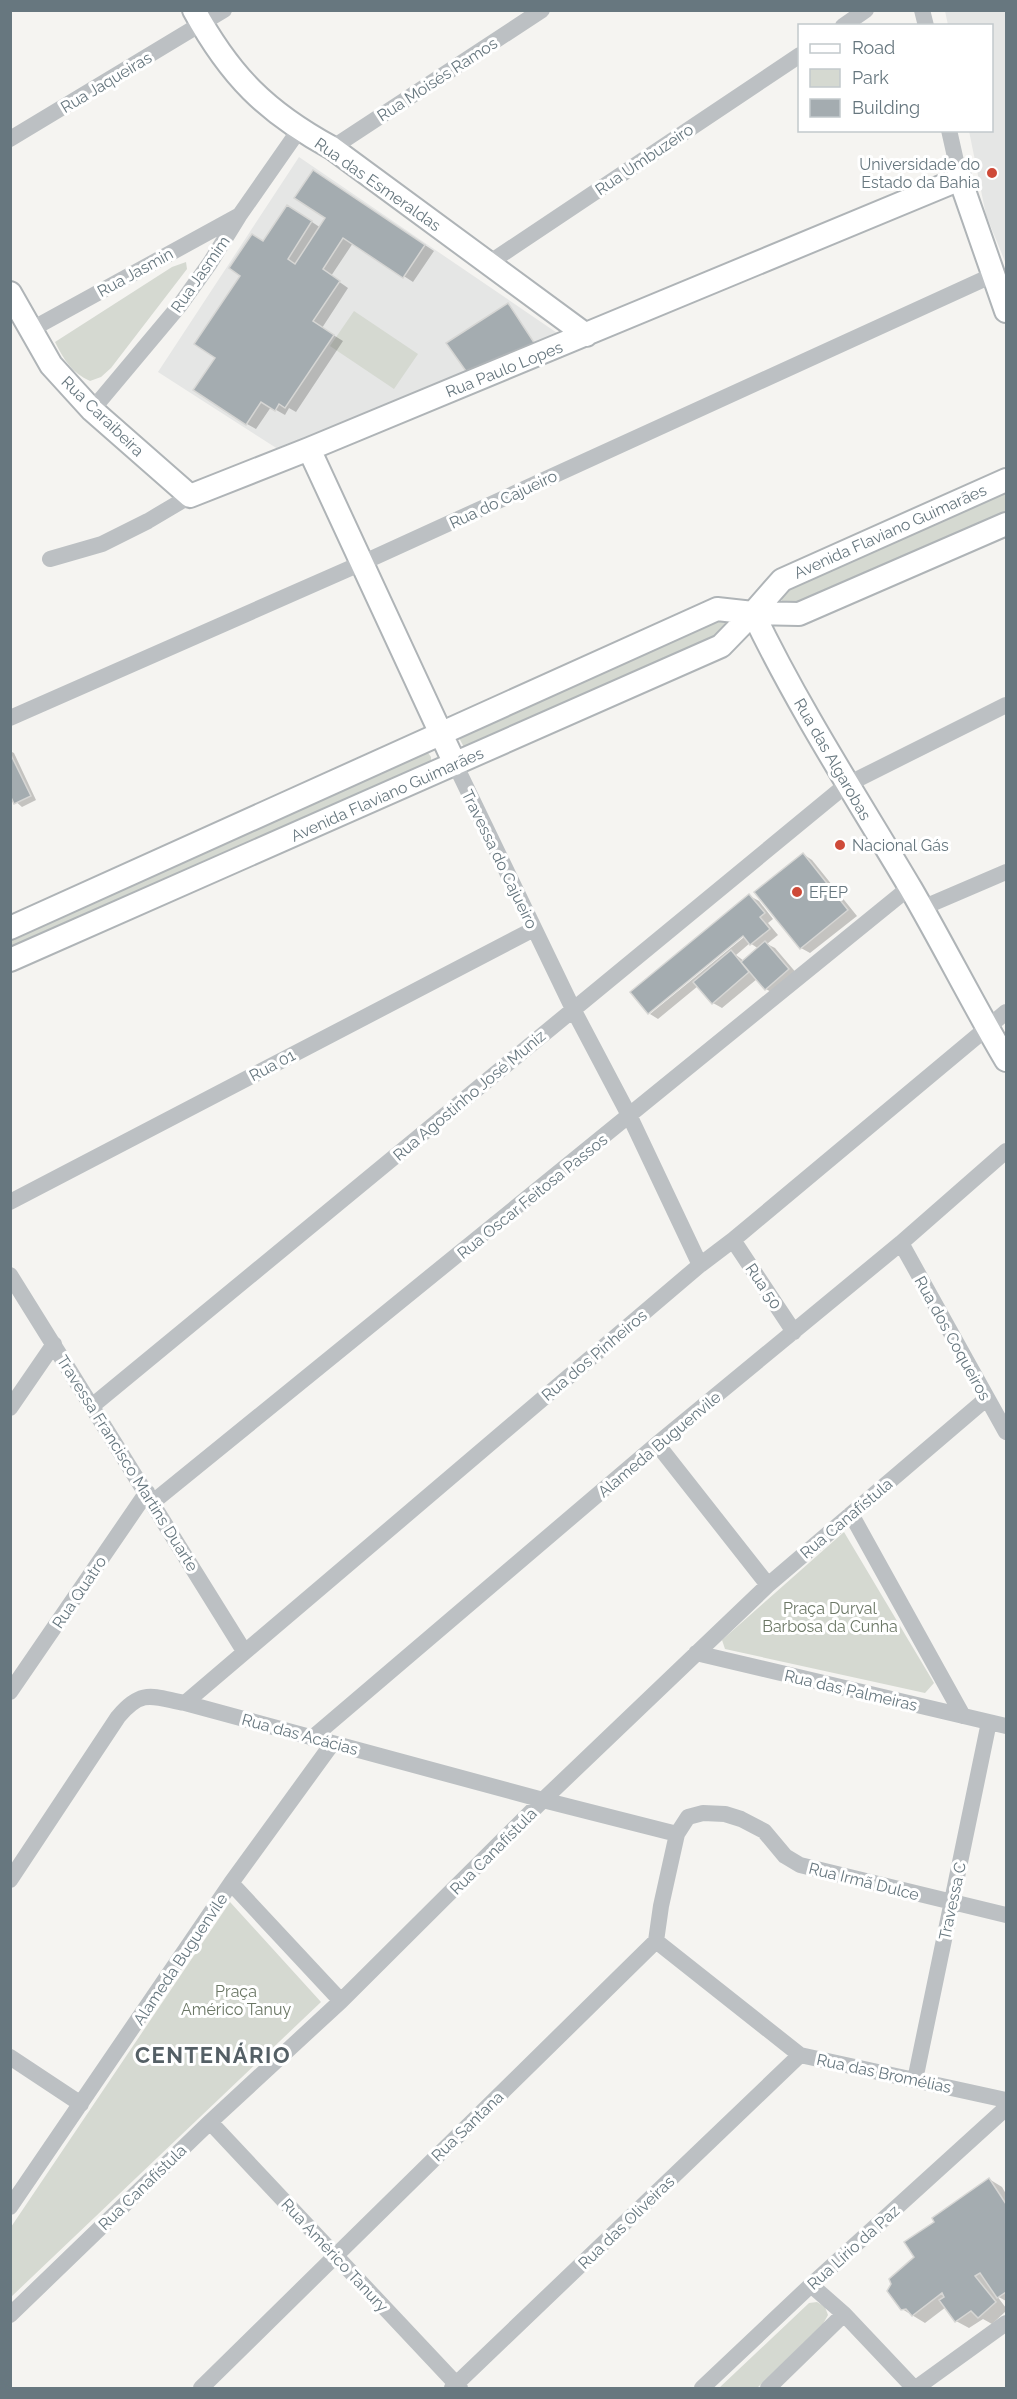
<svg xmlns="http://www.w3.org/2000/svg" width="1017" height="2399" font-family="Raleway,sans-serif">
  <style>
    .built { fill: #e5e6e5 }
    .green { fill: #d5d9d1 }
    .shadow { fill: #0003; fill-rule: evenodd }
    .building { fill: #a4acb0; stroke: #d6d6d4; stroke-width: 1.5 }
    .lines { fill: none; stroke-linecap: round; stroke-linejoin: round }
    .secondary-casing { stroke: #afb4b7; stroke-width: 26 }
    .street { stroke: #bcc0c3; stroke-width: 16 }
    .secondary { stroke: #fff; stroke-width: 22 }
    .poi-dot { fill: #ce4a38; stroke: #fff; stroke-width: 2 }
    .labels { text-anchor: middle; stroke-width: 6; stroke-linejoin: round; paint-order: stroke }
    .street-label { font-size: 16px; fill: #67777f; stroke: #fff }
    .poi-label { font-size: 16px; fill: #67777f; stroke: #fff; text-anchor: start }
    .park-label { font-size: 16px; fill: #6b7765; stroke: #fff }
    .district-label { font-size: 22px; font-weight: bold; letter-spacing: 1.5px; fill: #545f65; stroke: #fff }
  </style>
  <rect width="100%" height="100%" fill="#f5f4f1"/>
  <path class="built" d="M945,11H1006V264L986,215L969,131L992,130V26L948,25Z
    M299,157L563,337L281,451L158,372Z"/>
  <path class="green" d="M186,262L187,269L111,368L101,377L90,381C72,373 64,360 55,342L172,267Z
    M354,311L418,354L394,389L330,346Z
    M1006,486V515L790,609L782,601L780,588Z
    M725,613L734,629L466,751L458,736Z
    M426,750L431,757V766L11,957L10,932Z
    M844,1532L934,1683L925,1693L725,1649L722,1640Z
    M230,1902L321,2002L11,2297V2227Z
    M817,2302L825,2307L828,2315L823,2324L757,2388H719L809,2303Z"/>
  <path class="shadow" d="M322,177L434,251L413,282L353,243L331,276L348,288L322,328L343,341L296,412L289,408L285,415L271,407L256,429L247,424L217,357L242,275L264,243L297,212L321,228L327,218Z
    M10,751L14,753L36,800L22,807L14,800L10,801Z
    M803,854L812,860L857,916L810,953L801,948Z
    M750,896L759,901L773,919L768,923L778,935L767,944L775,948L798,975L776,995L766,989L757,979L722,1008L713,1003L698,986L658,1019L650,1014L749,933L748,930L649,1013L632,992ZM750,943L759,949L744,961L736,955Z
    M989,2179L1002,2187L1006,2194V2301L997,2296L1006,2308V2311L992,2324L983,2319L969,2328L956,2321L946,2307L925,2323L902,2309L916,2258L935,2222L934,2219Z"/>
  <path class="building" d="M313,170L425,245L403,278L343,238L323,269L340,281L313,321L334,335L285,408L279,404L275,411L261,402L246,425L193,390L215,358L194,344L240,276L229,268L252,234L263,241L287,205L312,221L288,259L295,264L325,218L294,198Z
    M508,303L535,344L468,374L446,343Z
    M10,753L31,796L14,804L10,795Z
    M10,753L31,796L14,804L10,795Z
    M803,853L848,910L800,949L754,892Z
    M749,894L765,913L760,917L770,929L750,945L743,936L648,1014L630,992Z
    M765,941L789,969L765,990L741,962Z
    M731,950L749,972L712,1004L693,982Z
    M989,2178L1006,2204V2292L997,2298L980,2273L975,2276L996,2302L978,2318L971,2311L955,2322L939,2300L944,2297L942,2293L912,2316L906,2309L901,2310L887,2291L891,2284L889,2279L914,2257L904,2242L934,2222L932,2218Z"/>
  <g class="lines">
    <defs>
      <path id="secondary" d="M194,10C230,76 266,112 332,148L586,335
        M10,293L51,365L92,410L190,496L309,449L960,179L1006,311
        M309,449L455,764
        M753,613C799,709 857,798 911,889C944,946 973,1004 1006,1060
        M10,928L717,609L753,613L782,580L1006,480
        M10,960L721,646L753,613L799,614L1006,524"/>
    </defs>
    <use href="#secondary" class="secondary-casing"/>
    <path class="street" d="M922,10L926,26
      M843,26L866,10
      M949,130L960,179
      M10,139L224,10
      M332,148L542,10
      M489,263L800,55
      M32,329L238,216
      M92,410L180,305L210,263L239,216L299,130
      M50,559L102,544L148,521L190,496
      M10,718L362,563L993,275
      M455,764L573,1009L630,1117L700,1265
      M922,908L1006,872
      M10,1202L534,929
      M733,1240L794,1332
      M901,1243L1006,1432
      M10,1275L244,1651
      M92,1406L846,785L1006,705
      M10,1408L54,1344
      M657,1444L768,1585
      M153,1502L910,887
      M851,1514L963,1716
      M696,1653L1006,1726
      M10,1692L147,1492
      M185,1703L700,1265L733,1240L1006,1012
      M312,1738L657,1444L901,1243L1006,1151
      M10,1880L118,1717C142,1688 153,1697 185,1703L543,1800L677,1834
      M231,1883L341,2001
      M656,1941L800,2055L1006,2100
      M10,2057L81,2104
      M915,2080L989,1722
      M210,2122L460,2388
      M10,2207L231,1883L332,1744
      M811,2285L844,2314L914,2388
      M10,2315L210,2122L341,2001L543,1800L768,1585L986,1399
      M201,2388L656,1941L661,1906L677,1834L688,1817L703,1813L725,1814L741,1819L764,1831L785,1856L800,1865L1006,1915
      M452,2388L800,2055
      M702,2388L811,2285L1006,2108
      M768,2388L844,2314
      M916,2388L1006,2323"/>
    <use href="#secondary" class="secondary"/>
  </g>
  <g class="poi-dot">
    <circle cx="992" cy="173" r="6"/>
    <circle cx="840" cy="845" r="6"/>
    <circle cx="797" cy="892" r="6"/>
  </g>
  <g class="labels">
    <g class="street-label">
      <text transform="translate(437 79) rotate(-33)" y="6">Rua Moisés Ramos</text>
      <text transform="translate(106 82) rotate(-31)" y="6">Rua Jaqueiras</text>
      <text transform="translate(644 159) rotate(-34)" y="6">Rua Umbuzeiro</text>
      <text transform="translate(378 184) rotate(35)" y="6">Rua das Esmeraldas</text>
      <text transform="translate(135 272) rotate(-29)" y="6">Rua Jasmin</text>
      <text transform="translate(200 274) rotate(-55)" y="6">Rua Jasmim</text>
      <text transform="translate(504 369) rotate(-22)" y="6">Rua Paulo Lopes</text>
      <text transform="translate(103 416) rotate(44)" y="6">Rua Caraibeira</text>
      <text transform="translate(503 499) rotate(-25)" y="6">Rua do Cajueiro</text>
      <text transform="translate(890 531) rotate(-24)" y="6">Avenida Flaviano Guimarães</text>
      <text transform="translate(833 759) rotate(60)" y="6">Rua das Algarobas</text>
      <text transform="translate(387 794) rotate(-24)" y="6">Avenida Flaviano Guimarães</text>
      <text transform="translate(500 859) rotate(64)" y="6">Travessa do Cajueiro</text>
      <text transform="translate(272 1065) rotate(-28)" y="6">Rua 01</text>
      <text transform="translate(469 1095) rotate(-40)" y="6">Rua Agostinho José Muniz</text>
      <text transform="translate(532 1196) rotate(-39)" y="6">Rua Oscar Feitosa Passos</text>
      <text transform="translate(764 1286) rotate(56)" y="6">Rua 50</text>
      <text transform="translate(953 1338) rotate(61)" y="6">Rua dos Coqueiros</text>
      <text transform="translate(594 1355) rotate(-40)" y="6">Rua dos Pinheiros</text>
      <text transform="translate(659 1444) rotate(-40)" y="6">Alameda Buguenvile</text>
      <text transform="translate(128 1463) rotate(58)" y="6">Travessa Francisco Martins Duarte</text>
      <text transform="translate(846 1518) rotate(-40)" y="6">Rua Canafístula</text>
      <text transform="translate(79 1592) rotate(-56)" y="6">Rua Quatro</text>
      <text transform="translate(851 1690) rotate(13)" y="6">Rua das Palmeiras</text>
      <text transform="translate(300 1734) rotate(15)" y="6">Rua das Acácias</text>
      <text transform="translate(493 1851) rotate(-45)" y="6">Rua Canafístula</text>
      <text transform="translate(864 1881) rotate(14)" y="6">Rua Irmã Dulce</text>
      <text transform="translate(952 1901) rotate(-78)" y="6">Travessa C</text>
      <text transform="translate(180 1959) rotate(-56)" y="6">Alameda Buguenvile</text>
      <text transform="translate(884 2073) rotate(12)" y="6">Rua das Bromélias</text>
      <text transform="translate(467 2126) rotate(-44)" y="6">Rua Santana</text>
      <text transform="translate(142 2187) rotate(-44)" y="6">Rua Canafístula</text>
      <text transform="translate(626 2222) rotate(-44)" y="6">Rua das Oliveiras</text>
      <text transform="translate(853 2247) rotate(-42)" y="6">Rua Lírio da Paz</text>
      <text transform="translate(335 2255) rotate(47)" y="6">Rua Américo Tanury</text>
    </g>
    <g class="poi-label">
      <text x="980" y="170" text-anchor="end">Universidade do<tspan x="980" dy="18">Estado da Bahia</tspan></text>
      <text x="852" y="851">Nacional Gás</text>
      <text x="809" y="898">EFEP</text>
    </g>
    <g class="park-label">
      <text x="830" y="1614">Praça Durval<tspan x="830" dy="18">Barbosa da Cunha</tspan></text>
      <text x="236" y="1997">Praça<tspan x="236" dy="18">Américo Tanuy</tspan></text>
    </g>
    <g class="district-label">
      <text x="213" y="2063">CENTENÁRIO</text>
    </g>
  </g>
  <rect width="1017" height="2399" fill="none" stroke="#67777f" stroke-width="24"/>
  <rect x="798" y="24" width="195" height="108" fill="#ffffff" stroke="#c2c9cc" stroke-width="1.5"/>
  <rect x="810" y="44" width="30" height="9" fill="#ffffff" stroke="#c2c9cc" stroke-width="1.5"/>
  <text x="852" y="54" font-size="18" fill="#67777f">Road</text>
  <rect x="810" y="69" width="30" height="18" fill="#d5d9d1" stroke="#c2c9cc" stroke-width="1.5"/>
  <text x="852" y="84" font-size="18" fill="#67777f">Park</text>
  <rect x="810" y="99" width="30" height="18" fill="#a4acb0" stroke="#c2c9cc" stroke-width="1.5"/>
  <text x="852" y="114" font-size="18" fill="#67777f">Building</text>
</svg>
